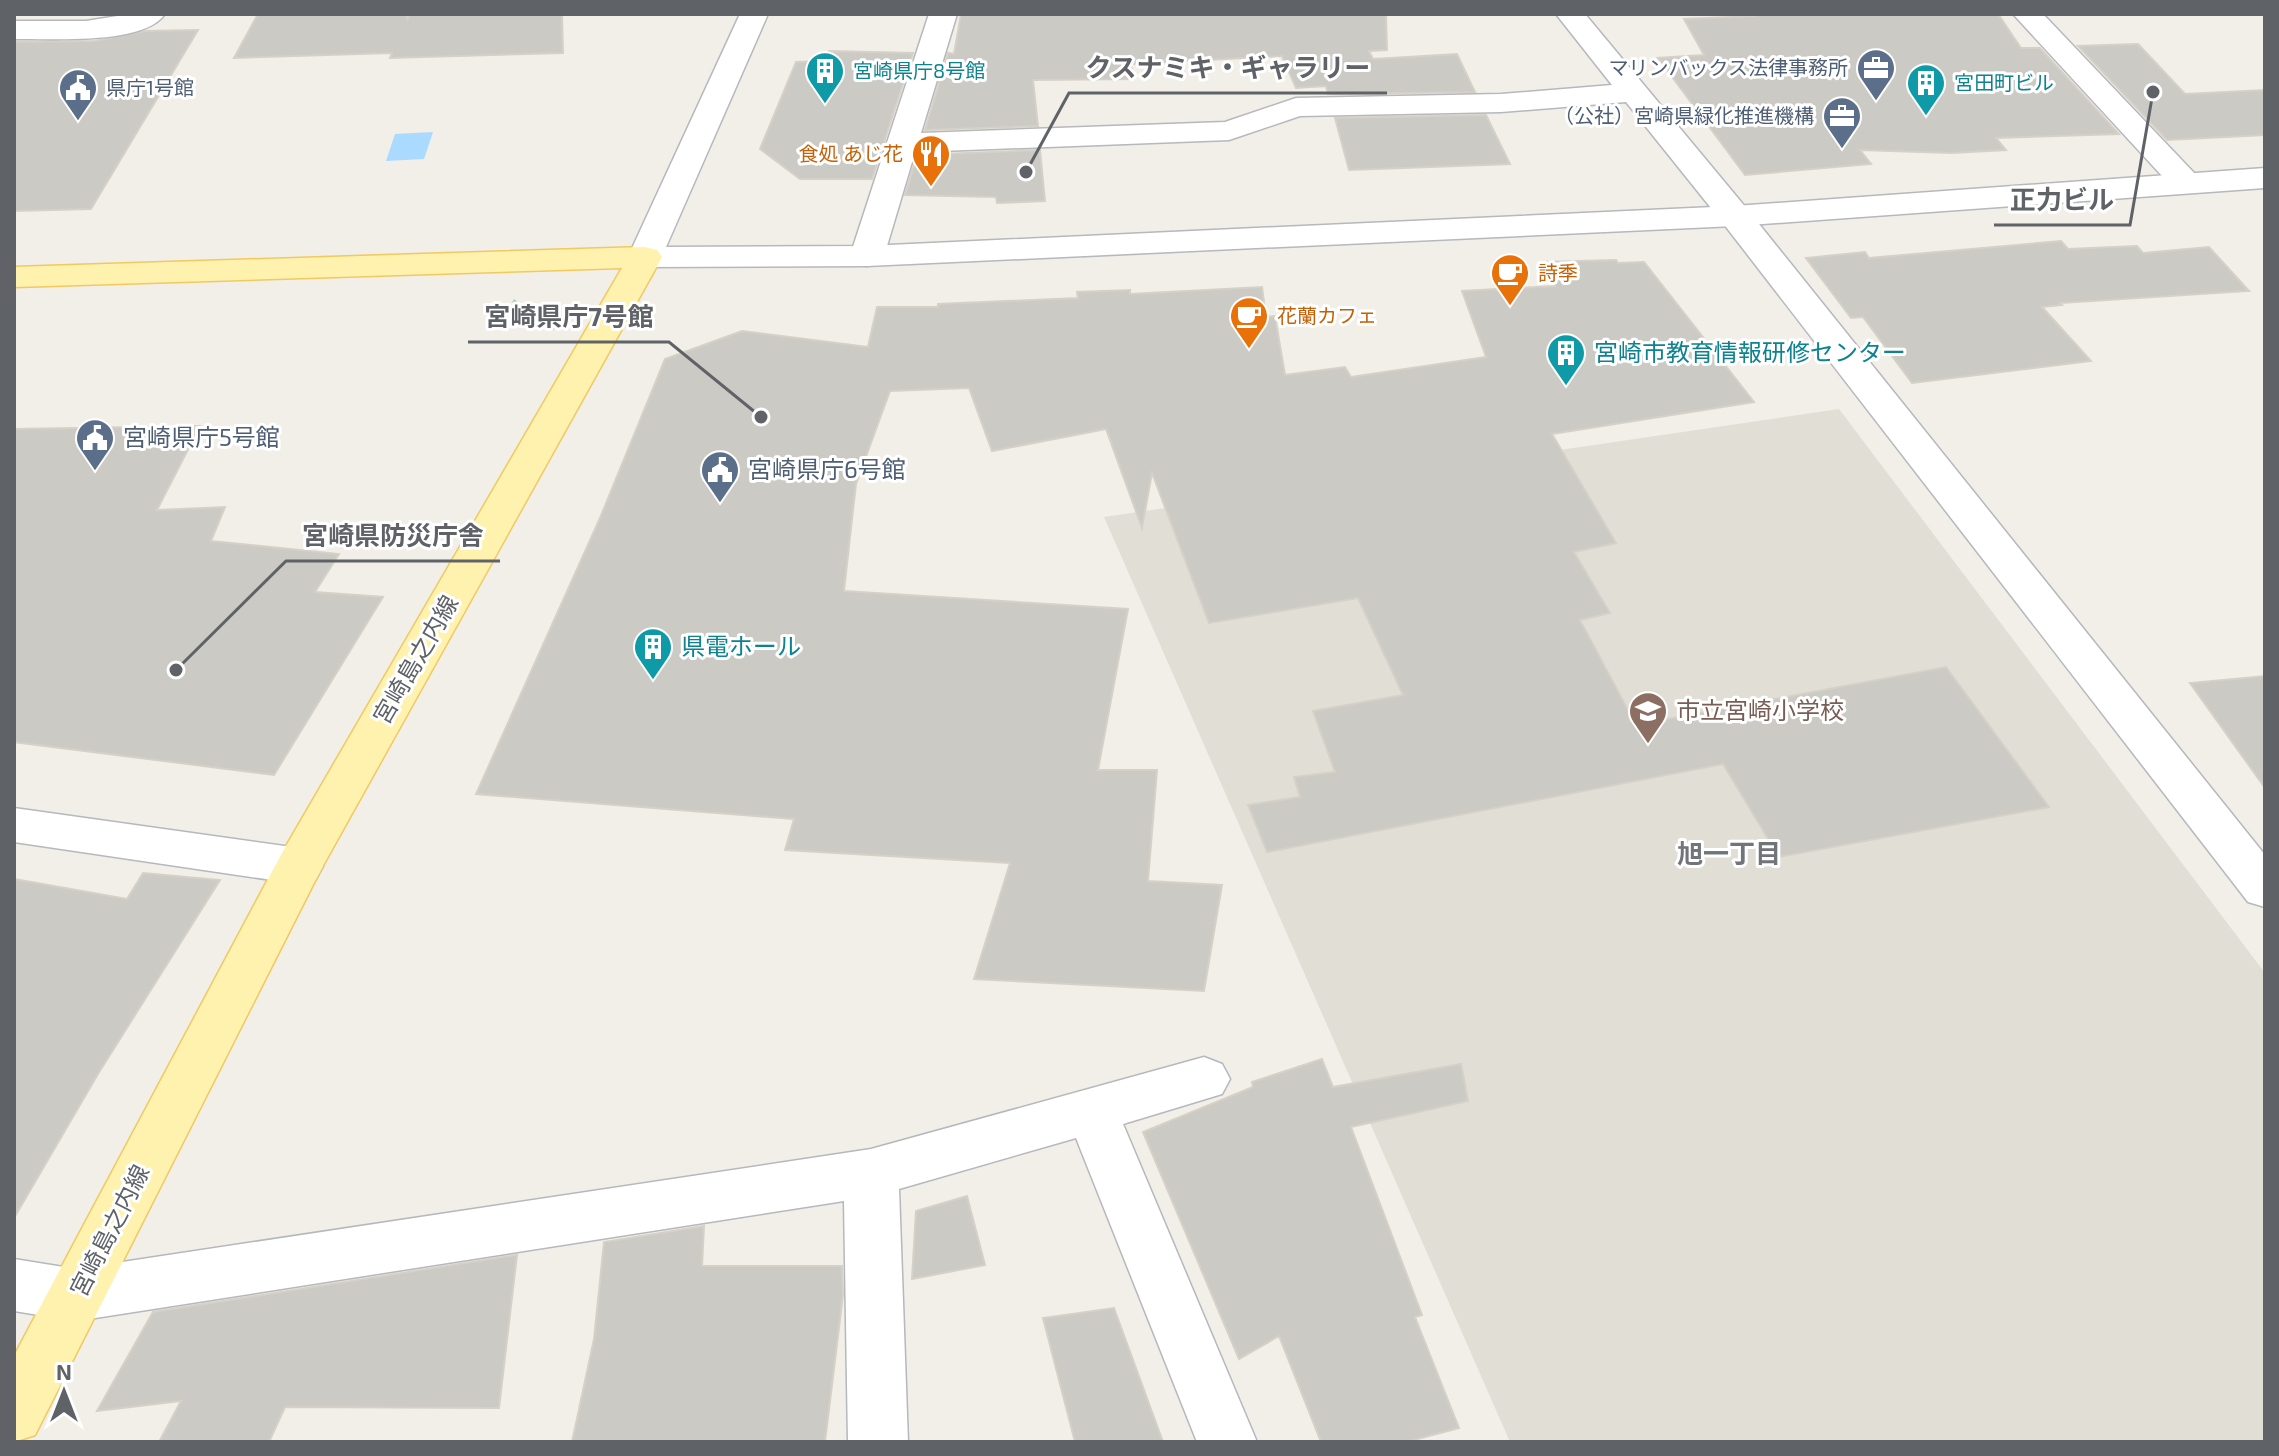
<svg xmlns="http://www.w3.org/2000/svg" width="2279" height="1456" font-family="'Exo 2','Noto Sans JP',sans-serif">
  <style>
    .education { fill: #e1ded6 }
    .water { fill: #aadaff }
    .building { fill: #cccac5; stroke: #d6d1c6; stroke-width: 2 }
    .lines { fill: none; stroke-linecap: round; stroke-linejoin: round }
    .minor-casing { stroke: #b5b8bc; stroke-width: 3 }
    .tertiary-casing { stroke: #b5b8bc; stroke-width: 3 }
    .primary-casing { stroke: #f2c960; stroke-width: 3 }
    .path { stroke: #9cc7a9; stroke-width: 4; stroke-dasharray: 6 3; stroke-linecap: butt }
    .minor { fill: #fff; fill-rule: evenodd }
    .tertiary { fill: #fff; fill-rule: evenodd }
    .primary { fill: #fff2af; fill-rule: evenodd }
    .labels { text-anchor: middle; stroke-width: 6; stroke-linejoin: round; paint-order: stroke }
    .far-service-label { font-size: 20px; fill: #4e5e75; stroke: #fff; text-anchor: end }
    .far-culture-label { font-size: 20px; fill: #0d838f; stroke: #fff; text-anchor: start }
    .far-food-label { font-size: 20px; fill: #c56008; stroke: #fff; text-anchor: start }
    .culture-label { font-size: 24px; fill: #0d838f; stroke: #fff; text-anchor: start }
    .service-label { font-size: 24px; fill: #4e5e75; stroke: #fff; text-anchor: start }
    .street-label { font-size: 24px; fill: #5f6368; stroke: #fff }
    .education-label { font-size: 24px; fill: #785e54; stroke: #fff; text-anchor: start }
    .neighbourhood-label { font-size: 26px; font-weight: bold; fill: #70757a; stroke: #fff }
    .leader { fill: none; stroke: #5f6368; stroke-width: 3 }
    .callout-dot { fill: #5f6368; stroke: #fff; stroke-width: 3 }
    .callout-label { font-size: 26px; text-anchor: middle; font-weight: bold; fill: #5f6368; stroke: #fff; stroke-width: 6; stroke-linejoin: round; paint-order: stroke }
  </style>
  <rect width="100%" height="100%" fill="#f1efe8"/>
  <path class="education" d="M1839,409L2265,973V1442H1510L1104,517Z"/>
  <path class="water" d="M433,132L424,159L386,161L395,134Z"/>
  <path class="building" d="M258,14H407V20L410,14H562L563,53L390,58L392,53L234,58Z
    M961,14H1386L1387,50L1369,51L1373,59L1457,54L1475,92L1328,94L1326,86L1296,88L1282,56L1131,64L1133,79L1033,80L1038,126L925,130L948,53L954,54Z
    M1755,14H1998L2021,48H2040L2119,134L1996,138L2006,150L1951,153L1860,150L1871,164L1745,175L1658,58L1704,55L1684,19L1756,16Z
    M198,30L91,209L14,211V42L95,41L145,31Z
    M2138,44L2185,94L2265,90V135L2167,140L2078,46Z
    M829,51L913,53L872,179H800L760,149L796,62L823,61Z
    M1486,115L1510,164L1349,170L1335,118Z
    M1040,150L1045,201L997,203L996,197L905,195L917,155Z
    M2061,241L2068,249L2137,246L2143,253L2209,247L2249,291L2060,303L2062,305L2042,307L2091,361L1912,383L1863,317L1851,318L1806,258L1865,252L1869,258Z
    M1616,260L1618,263L1644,262L1754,402L1552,434L1616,543L1574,552L1610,613L1580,620L1636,725L1946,667L2049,807L1779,857L1723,764L1267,852L1248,805L1300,797L1294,777L1335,772L1313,711L1403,695L1358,598L1209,623L1152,473L1142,528L1106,429L992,451L969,388L890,391L856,484L844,591L1128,609L1098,770H1157L1148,881L1222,885L1204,991L974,979L1010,863L785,850L794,819L476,794L600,518L665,359L742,331L868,347L877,307H938V304L1078,298L1077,292L1130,290V294L1262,287L1266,317L1275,316L1285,375L1345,367L1351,377L1486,357L1462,291L1555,286L1543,262Z
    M200,426L157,510L225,507L211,541L339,554L315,592L383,597L274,775L14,742V429Z
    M2265,676V788L2190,683Z
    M143,873L220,880L98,1074L14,1218V879L127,899Z
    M1322,1059L1333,1087L1461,1064L1468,1101L1351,1127L1422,1315L1415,1317L1459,1428L1406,1442H1321L1279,1336L1239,1359L1143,1132L1253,1087L1252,1082Z
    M967,1196L985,1265L912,1279L916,1211Z
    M704,1226L702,1266H842L843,1295L825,1442H572L594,1339L604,1242Z
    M517,1255L499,1408L285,1407L269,1442H159L181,1401L97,1411L153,1312Z
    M1114,1308L1163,1442H1075L1043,1318Z"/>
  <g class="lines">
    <defs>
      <path id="minor" d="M130,14H165C143,46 50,38 14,39V21H86Z
        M929,14H957L921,133L1225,122L1296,98L1501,94L1612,85L1556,14H1585L1747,209L2265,855V907L2248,902L1723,223L1626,102L1501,112L1300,116L1229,140L915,152L884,256L879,263L867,266L855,263L850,256Z
        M2013,14H2043L2197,176L2202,183L2197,190L2186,193L2175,190Z
        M14,808L299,848L316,853L323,866L316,879L299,884L14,842Z
        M1204,1057L1222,1064L1230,1079L1222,1094L1123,1124L1257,1442H1197L1076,1138L899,1189L908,1442H848L844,1201L76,1321L14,1311V1259L76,1269L871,1149Z"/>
      <path id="tertiary" d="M740,14H768L666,247L867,246L1735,206L2265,168V188L1735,226L867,266L645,267L633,264L628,257Z"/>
      <path id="primary" d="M645,247L657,250L662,257L320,871L35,1435L14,1442V1356L282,853L622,268L14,287V267Z"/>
    </defs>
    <use href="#minor" class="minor-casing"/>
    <use href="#tertiary" class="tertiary-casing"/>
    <use href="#primary" class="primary-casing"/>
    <path class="path" d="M513,301L554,329"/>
    <use href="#minor" class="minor"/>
    <use href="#tertiary" class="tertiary"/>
    <use href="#primary" class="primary"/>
  </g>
  <defs>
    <symbol id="office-pin" viewBox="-11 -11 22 30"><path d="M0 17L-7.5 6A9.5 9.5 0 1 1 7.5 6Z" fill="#5c6f8a" stroke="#fff"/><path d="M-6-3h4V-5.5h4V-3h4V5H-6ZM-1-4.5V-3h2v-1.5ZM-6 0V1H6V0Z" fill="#fff"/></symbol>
    <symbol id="building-pin" viewBox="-11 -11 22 30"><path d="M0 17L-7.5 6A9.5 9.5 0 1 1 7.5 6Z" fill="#0f9aa8" stroke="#fff"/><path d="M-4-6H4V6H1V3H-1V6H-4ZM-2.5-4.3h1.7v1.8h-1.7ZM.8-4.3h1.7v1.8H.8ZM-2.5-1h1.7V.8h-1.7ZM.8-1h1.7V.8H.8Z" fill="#fff"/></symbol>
    <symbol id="civic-pin" viewBox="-11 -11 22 30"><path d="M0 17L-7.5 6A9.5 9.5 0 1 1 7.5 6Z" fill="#5c6f8a" stroke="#fff"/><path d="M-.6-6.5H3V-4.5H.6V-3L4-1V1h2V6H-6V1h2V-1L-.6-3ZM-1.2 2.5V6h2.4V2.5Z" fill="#fff"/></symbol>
    <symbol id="restaurant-pin" viewBox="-11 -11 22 30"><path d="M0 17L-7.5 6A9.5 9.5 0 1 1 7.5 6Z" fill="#e8710a" stroke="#fff"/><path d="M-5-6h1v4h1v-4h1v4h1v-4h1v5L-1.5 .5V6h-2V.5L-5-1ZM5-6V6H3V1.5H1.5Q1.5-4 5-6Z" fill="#fff"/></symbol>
    <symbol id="cafe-pin" viewBox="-11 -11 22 30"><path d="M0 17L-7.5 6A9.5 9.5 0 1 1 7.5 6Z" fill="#e8710a" stroke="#fff"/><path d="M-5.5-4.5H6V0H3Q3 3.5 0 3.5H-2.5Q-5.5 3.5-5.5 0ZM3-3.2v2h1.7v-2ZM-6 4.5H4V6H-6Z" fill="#fff"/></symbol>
    <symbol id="school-pin" viewBox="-11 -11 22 30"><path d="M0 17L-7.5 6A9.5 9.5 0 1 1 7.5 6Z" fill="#8d6e63" stroke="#fff"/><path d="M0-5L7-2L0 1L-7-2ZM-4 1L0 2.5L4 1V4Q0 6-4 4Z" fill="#fff"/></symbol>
  </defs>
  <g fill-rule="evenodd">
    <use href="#office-pin" x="1854" y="46" width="44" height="60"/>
    <use href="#building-pin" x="803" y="49" width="44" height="60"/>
    <use href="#building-pin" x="1904" y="61" width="44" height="60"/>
    <use href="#civic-pin" x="56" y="66" width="44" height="60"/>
    <use href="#office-pin" x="1820" y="94" width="44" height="60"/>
    <use href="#restaurant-pin" x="909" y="132" width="44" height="60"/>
    <use href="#cafe-pin" x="1488" y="251" width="44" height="60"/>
    <use href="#cafe-pin" x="1227" y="294" width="44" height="60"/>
    <use href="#building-pin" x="1544" y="331" width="44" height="60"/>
    <use href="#civic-pin" x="73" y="416" width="44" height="60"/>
    <use href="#civic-pin" x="698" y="448" width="44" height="60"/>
    <use href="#building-pin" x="631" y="625" width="44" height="60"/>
    <use href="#school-pin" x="1626" y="689" width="44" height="60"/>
  </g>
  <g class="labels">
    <g class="far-service-label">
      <text x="1848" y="75">マリンバックス法律事務所</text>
      <text x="106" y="95" text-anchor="start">県庁1号館</text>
      <text x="1814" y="123">（公社）宮崎県緑化推進機構</text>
    </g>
    <g class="far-culture-label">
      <text x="853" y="78">宮崎県庁8号館</text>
      <text x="1954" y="90">宮田町ビル</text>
    </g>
    <g class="far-food-label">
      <text x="903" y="161" text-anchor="end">食処 あじ花</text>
      <text x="1538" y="280">詩季</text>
      <text x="1277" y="323">花蘭カフェ</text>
    </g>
    <g class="culture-label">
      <text x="1594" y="361">宮崎市教育情報研修センター</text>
      <text x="681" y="655">県電ホール</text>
    </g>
    <g class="service-label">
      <text x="123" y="446">宮崎県庁5号館</text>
      <text x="748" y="478">宮崎県庁6号館</text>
    </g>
    <g class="street-label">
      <text transform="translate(416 660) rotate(-60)" y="8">宮崎島之内線</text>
      <text transform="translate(110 1231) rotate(-63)" y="8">宮崎島之内線</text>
    </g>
    <g class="education-label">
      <text x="1676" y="719">市立宮崎小学校</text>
    </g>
    <g class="neighbourhood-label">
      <text x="1729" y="863">旭一丁目</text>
    </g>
  </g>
  <path class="leader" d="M1026 172L1069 93H1387M2153 92L2130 225H1994M761 417L669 342H468M176 670L286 561H500"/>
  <g class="callout-dot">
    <circle cx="1026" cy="172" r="8"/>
    <circle cx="2153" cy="92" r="8"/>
    <circle cx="761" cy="417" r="8"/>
    <circle cx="176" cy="670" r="8"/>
  </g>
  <g class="callout-label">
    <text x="1228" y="77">クスナミキ・ギャラリー</text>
    <text x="2062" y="209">正力ビル</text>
    <text x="569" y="326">宮崎県庁7号館</text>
    <text x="393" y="545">宮崎県防災庁舎</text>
  </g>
  <rect width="2279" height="1456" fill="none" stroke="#5f6368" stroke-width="32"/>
  <g transform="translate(64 1392)" stroke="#ffffff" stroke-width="6" paint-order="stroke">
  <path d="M0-6L14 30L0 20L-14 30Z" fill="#5f6368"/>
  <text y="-12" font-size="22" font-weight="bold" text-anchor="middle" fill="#5f6368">N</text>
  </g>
</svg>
